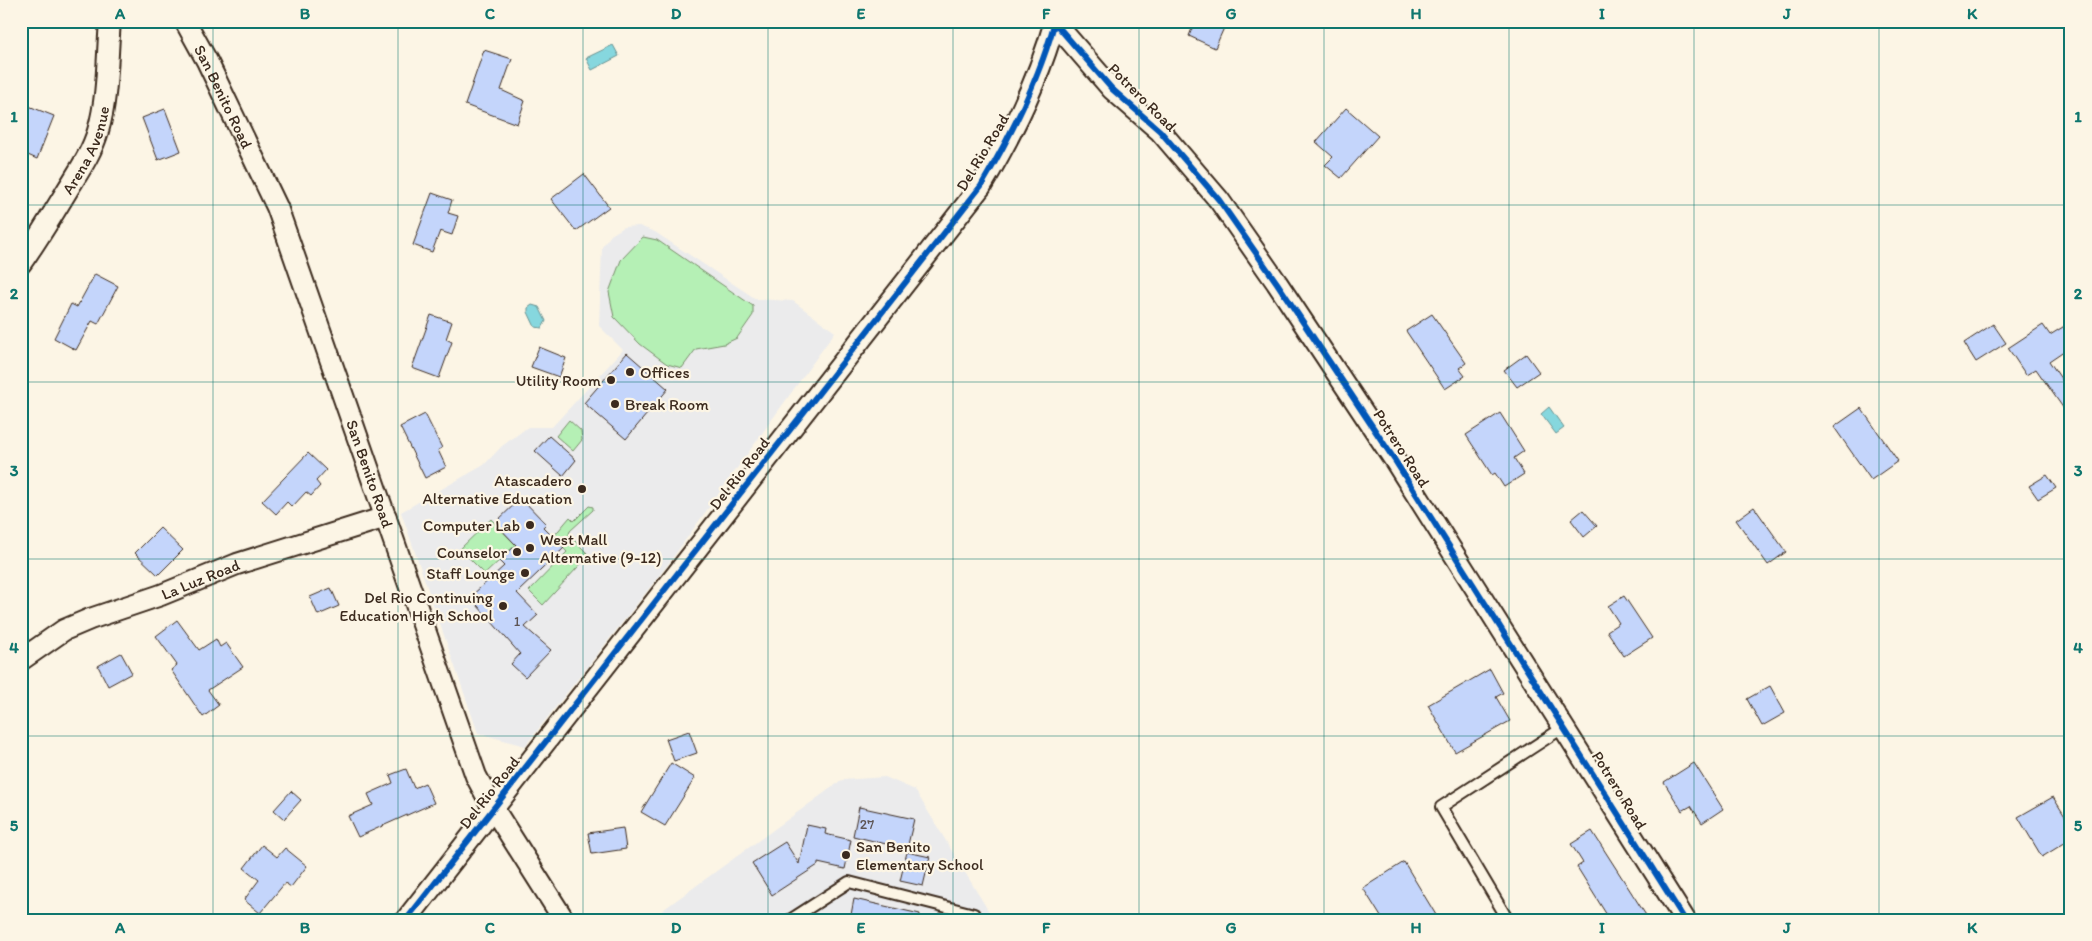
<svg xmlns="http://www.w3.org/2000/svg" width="2092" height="941" font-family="Itim,sans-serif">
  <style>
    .built { fill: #ebebec }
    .green { fill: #b5f0b5; stroke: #788d6a }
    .water { fill: #86d7de; stroke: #689291 }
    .building { fill: #c4d5fb; stroke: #3b2a1e }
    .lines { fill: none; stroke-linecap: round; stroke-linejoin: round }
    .lane-casing { stroke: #3b2a1e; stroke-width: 14 }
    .street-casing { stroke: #3b2a1e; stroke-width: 24 }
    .lane { stroke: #fcf5e5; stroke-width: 10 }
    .street { stroke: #fcf5e5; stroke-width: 20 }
    .cycleway-casing { stroke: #fcf5e5; stroke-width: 9 }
    .cycleway { stroke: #0057b8; stroke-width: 6 }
    .grid { fill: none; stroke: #0f766e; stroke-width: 1; stroke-opacity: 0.55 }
    .poi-dot { fill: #3b2a1e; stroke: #fcf5e5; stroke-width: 2 }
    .labels { text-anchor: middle; stroke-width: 4.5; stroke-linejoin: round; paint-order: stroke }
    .number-label { font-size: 14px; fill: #5d5555 }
    .street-label { font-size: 16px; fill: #3b2a1e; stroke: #fcf5e5 }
    .poi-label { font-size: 16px; fill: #3b2a1e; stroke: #fcf5e5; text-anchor: end }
    .neatline { fill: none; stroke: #0f766e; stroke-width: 2 }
    .grid-label { font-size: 16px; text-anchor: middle; font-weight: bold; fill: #0f766e }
  </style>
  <rect width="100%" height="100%" fill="#fcf5e5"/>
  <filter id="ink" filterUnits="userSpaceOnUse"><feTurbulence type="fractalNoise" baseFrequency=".02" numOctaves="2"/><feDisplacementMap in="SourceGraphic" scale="10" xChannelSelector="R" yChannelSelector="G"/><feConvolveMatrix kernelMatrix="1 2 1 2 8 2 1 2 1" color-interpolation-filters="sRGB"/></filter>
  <g filter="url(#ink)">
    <path class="built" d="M639,226L655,232L756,299L793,301L835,332L666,567L525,746L478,733L401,512L484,465L502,446L528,427H552L623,350L599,326L602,247L611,235L624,227Z
      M885,777L915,790L994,920H649L842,780Z"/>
    <path class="green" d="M643,237L657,240L753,306V315L737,338L724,344L696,349L682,368L667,364L640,344L614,317L609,292L621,260Z
      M569,420L581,431L582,440L573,451L556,436Z
      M589,506L593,507V510L570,531L569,535L589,555L543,605L529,591L567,552L553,537L570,517L574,521Z
      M491,519L516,545L485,574L460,549Z"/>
    <path class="water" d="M613,45L619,56L592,70L586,58Z
      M532,305L539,307L546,321L542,328L535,327L528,312V308Z
      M1549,407L1564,428L1556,434L1541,414Z"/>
    <path class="building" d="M1195,21H1227L1215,48L1189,36Z
      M484,50L512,59L501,90L525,101L517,124L465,105Z
      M21,103L54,116L37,159L21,152Z
      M1346,108L1378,136L1341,178L1325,165L1333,157L1316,142Z
      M165,109L181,151L158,160L142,118Z
      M584,174L609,207L576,231L551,199Z
      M432,193L452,200L448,213L458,216L452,235L440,231L432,252L413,245Z
      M95,274L118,286L98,324L92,321L76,350L54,338L71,304L77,307Z
      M1432,314L1466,363L1459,368L1465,376L1445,389L1406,331Z
      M431,315L452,322L446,339L452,342L439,378L412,368Z
      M2071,322V346L2049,361L2064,383L2071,379V419L2036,369L2026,375L2008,348L2043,325L2050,335Z
      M1993,324L2006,343L1976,362L1964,343Z
      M539,347L566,358L559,377L531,367Z
      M627,353L668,389L626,439L584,403Z
      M1526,354L1539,372L1517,387L1504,370Z
      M1861,408L1898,461L1871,480L1834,427Z
      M1500,413L1524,451L1514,458L1524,474L1504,487L1495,473L1492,475L1466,435Z
      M425,414L442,448L438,450L446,467L425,478L400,427Z
      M549,436L576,460L563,476L535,451Z
      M308,453L326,470L316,481L320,486L311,496L306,492L292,507L287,502L276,514L262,501Z
      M2047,475L2056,488L2038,499L2029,486Z
      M521,498L546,524L543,527L564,548L517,593L538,615L525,627L551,650L525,677L511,664L520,654L470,597L504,566L499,561L516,545L495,523Z
      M1754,507L1786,552L1768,565L1736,520Z
      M1583,510L1597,526L1584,537L1571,520Z
      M160,528L183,550L158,575L135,553Z
      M331,588L339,606L318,615L310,597Z
      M1624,596L1652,638L1624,656L1607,631L1619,623L1608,606Z
      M177,620L199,650L216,639L220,647L226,643L243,667L208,690L219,705L203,717L171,670L177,665L156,636Z
      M121,653L132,673L108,686L98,666Z
      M1490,669L1503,693L1496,697L1510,721L1455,752L1428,705Z
      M1770,686L1785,713L1762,726L1747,699Z
      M689,731L697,753L674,761L666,739Z
      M671,763L695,778L665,826L641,812Z
      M1694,763L1723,809L1702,823L1691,806L1682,811L1664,782Z
      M406,769L414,788L425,783L434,803L358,837L348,816L373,805L368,794L393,783L390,775Z
      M291,791L301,800L284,819L274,810Z
      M2053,797L2071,826V839L2042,857L2018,817Z
      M859,807L914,819L907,849L853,836Z
      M807,825L826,829L825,834L851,840L845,869L818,863V865L772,895L752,863L785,842L799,864Z
      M623,828L626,849L592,854L588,833Z
      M1592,831L1649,920H1610L1577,867L1583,863L1571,844Z
      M262,845L277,857L285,848L307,866L291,887L285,883L260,913L244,900L259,880L244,868Z
      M907,852L930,857L923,886L900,881Z
      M1404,862L1439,920H1383L1363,888Z
      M854,899L920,914L919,920H850Z"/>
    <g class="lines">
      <defs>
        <path id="lane" d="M790,920L849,882L974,914L977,920
          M1508,920L1441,807L1564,727"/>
        <g id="street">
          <path id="s1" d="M185,21L207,61L277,207L476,776L493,808L564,920"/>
          <path d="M1055,23L1112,89L1160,131L1219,200L1277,283L1394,459L1685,920"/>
          <path id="s2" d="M21,263C38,239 53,214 68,189C79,171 92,152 98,131C108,97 107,57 110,21"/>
          <path id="s3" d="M21,660L64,630L90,619L161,595L237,564L386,517"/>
          <path d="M406,920L981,186C1012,134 1039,80 1055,21"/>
        </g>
      </defs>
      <use href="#lane" class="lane-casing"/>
      <use href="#street" class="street-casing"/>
      <use href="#lane" class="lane"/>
      <use href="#street" class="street"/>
      <defs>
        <path id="cycleway" d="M1055,23L1112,89L1160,131L1219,200L1277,283L1394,459L1685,920
          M406,920L981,186C1012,134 1039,80 1055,21"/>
      </defs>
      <use href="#cycleway" class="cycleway-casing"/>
      <use href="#cycleway" class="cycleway"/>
    </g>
  </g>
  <path class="grid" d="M213,21V920M398,21V920M583,21V920M768,21V920M953,21V920M1139,21V920M1324,21V920M1509,21V920M1694,21V920M1879,21V920M21,205H2071M21,382H2071M21,559H2071M21,736H2071"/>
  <g class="poi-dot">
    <circle cx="630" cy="372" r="5"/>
    <circle cx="611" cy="380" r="5"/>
    <circle cx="615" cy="404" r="5"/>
    <circle cx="582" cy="489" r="5"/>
    <circle cx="530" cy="525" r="5"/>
    <circle cx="530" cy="548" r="5"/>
    <circle cx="517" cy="552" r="5"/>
    <circle cx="525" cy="573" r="5"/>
    <circle cx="503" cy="606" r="5"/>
    <circle cx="846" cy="855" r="5"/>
  </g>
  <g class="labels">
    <g class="number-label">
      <text x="517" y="626">1</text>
      <text x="867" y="829">27</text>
    </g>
    <g class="street-label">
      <text dy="6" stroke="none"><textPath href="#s1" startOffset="85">San Benito Road</textPath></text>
      <text transform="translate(1143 97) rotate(45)" y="6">Potrero Road</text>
      <text dy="6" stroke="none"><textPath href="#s2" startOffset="131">Arena Avenue</textPath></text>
      <text transform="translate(982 152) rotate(-59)" y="6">Del Rio Road</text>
      <text transform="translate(1402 448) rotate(57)" y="6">Potrero Road</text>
      <text dy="6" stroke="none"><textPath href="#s1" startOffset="490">San Benito Road</textPath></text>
      <text transform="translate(739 473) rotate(-52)" y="6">Del Rio Road</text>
      <text dy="6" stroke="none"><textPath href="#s3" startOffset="198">La Luz Road</textPath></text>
      <text transform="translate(1620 790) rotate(58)" y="6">Potrero Road</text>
      <text transform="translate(489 792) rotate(-52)" y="6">Del Rio Road</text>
    </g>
    <g class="poi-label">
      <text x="640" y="378" text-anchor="start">Offices</text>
      <text x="601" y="386">Utility Room</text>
      <text x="625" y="410" text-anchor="start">Break Room</text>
      <text x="572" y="486">Atascadero<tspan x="572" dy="18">Alternative Education</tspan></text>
      <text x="520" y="531">Computer Lab</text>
      <text x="540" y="545" text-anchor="start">West Mall<tspan x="540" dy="18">Alternative (9-12)</tspan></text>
      <text x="507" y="558">Counselor</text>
      <text x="515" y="579">Staff Lounge</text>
      <text x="493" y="603">Del Rio Continuing<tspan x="493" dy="18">Education High School</tspan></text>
      <text x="856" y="852" text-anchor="start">San Benito<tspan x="856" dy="18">Elementary School</tspan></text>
    </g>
  </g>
  <rect width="2092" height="941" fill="none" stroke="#fcf5e5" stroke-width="55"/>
  <rect x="28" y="28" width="2036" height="886" class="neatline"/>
  <g class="grid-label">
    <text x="120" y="19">A</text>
    <text x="305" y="19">B</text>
    <text x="490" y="19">C</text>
    <text x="676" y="19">D</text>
    <text x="861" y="19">E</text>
    <text x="1046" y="19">F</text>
    <text x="1231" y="19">G</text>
    <text x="1416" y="19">H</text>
    <text x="1602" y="19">I</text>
    <text x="1787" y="19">J</text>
    <text x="1972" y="19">K</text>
    <text x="14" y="122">1</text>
    <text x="2078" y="122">1</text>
    <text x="14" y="299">2</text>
    <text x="2078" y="299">2</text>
    <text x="14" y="476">3</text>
    <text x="2078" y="476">3</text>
    <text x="14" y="653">4</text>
    <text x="2078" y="653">4</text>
    <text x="14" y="831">5</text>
    <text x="2078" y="831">5</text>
    <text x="120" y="933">A</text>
    <text x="305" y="933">B</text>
    <text x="490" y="933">C</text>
    <text x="676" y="933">D</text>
    <text x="861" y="933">E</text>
    <text x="1046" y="933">F</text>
    <text x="1231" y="933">G</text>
    <text x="1416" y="933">H</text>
    <text x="1602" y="933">I</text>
    <text x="1787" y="933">J</text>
    <text x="1972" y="933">K</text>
  </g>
</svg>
